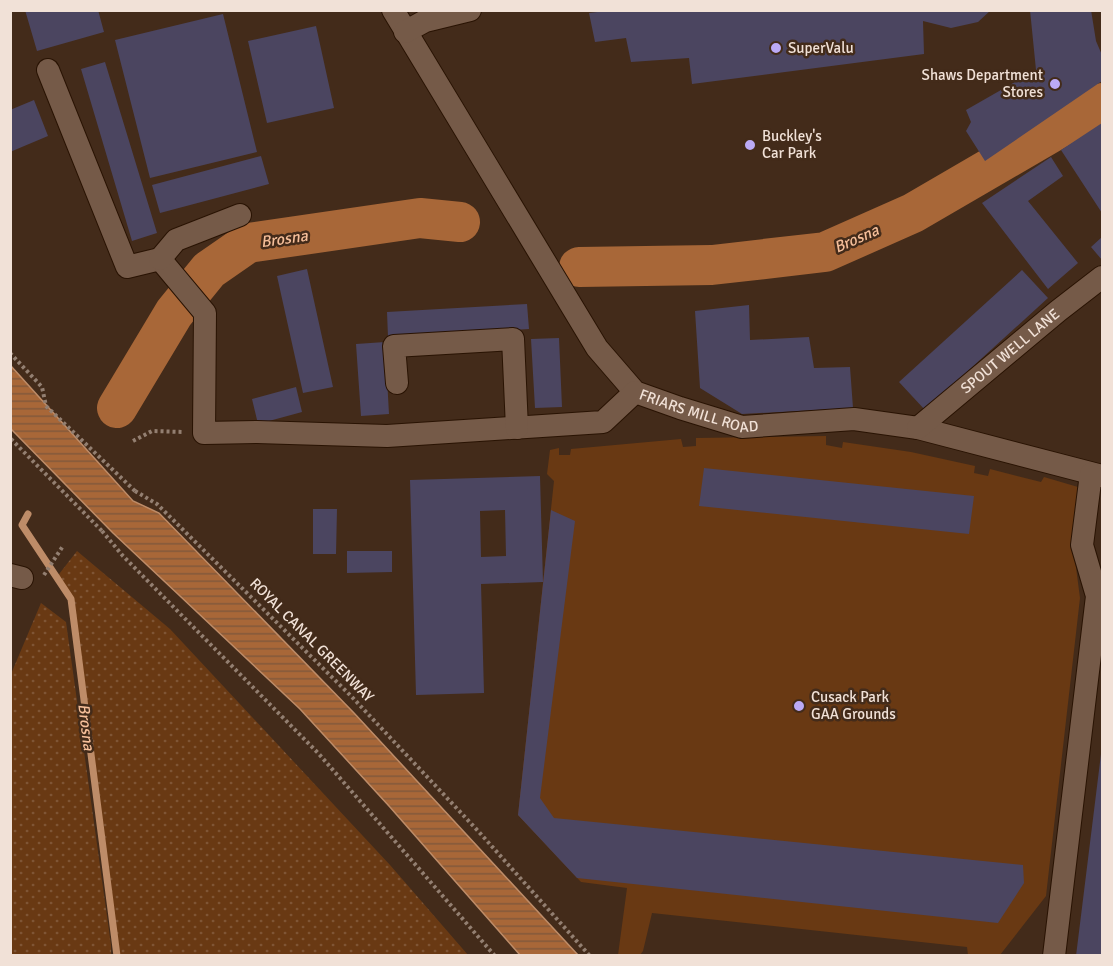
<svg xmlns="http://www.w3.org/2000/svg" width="1113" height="966" font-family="Signika,sans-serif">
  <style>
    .green { fill: url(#green-dots) }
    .pitch { fill: #693913 }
    .water { fill: url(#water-rules); stroke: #be8c68; stroke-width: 1.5 }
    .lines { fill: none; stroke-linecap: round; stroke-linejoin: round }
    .stream { stroke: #be8c68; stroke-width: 7 }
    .river { stroke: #a86738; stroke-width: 40 }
    .building { fill: #4b4560; fill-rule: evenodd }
    .minor-casing { stroke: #291303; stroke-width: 24 }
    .path { stroke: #937f71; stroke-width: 4; stroke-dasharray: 3 3; stroke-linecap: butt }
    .minor { stroke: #755a48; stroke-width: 22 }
    .path-bridge { stroke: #937f71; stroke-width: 4; stroke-dasharray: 3 3; stroke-linecap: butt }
    .poi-dot { fill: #bbaaf6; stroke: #432b1a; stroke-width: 2 }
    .labels { text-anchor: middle; stroke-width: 5; stroke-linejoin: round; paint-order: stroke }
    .poi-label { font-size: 15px; fill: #f1e1d7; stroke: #432b1a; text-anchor: start }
    .street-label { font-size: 15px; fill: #f1e1d7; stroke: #432b1a }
    .water-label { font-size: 16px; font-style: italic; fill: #f6bf9a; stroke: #432b1a }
  </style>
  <defs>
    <pattern id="green-dots" width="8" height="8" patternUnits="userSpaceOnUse" patternTransform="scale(1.5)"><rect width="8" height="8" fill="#693913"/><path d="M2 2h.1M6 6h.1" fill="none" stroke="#7f5535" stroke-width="1.8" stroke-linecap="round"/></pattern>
    <pattern id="water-rules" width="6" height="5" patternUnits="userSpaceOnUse" patternTransform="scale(1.5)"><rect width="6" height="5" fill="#a86738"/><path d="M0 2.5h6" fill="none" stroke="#82593b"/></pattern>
  </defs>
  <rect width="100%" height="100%" fill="#432b1a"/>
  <path class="green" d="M77,551L170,629L390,865L468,955H117L71,599L56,578Z
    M41,603L66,622L111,945V955H11V674Z"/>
  <path class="pitch" d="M826,436V445L842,448L843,442L911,452L975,466L974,473L988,476L990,469L1041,482L1044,477L1078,487L1074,552L1080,598L1046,896L1000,955H968L967,947L652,913L643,951L640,955H618L627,888L581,882L518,815L554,481L547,474L550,450L559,448V455H570L571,449L681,439L683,447L696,446V438Z"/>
  <path class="water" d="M11,366L133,501L159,513L354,713L578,955H520L389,806L300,709L113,533L11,429Z"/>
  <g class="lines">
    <path class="stream" d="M28,514L22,525L71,599L117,956"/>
    <path class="river" d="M579,267L712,265L825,252L913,213L1102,103
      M117,408L174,313L209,270L248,243L420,218L460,222"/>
  </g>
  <path class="building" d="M25,10H98L104,32L37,51Z
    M614,10H991L978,22L951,28L923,21L924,54L692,84L689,58L631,62L626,38L595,42L589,13Z
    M1030,10H1091L1096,41L1102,55V81L985,161L966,131L971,122L966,110L1036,70Z
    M223,14L257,152L150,178L115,40Z
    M316,26L334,108L267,123L248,41Z
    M105,62L157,233L132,241L81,69Z
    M34,100L48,136L10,152V110Z
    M1102,123V213L1061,150Z
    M261,156L269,184L160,213L152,185Z
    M1051,157L1063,176L1028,201L1078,263L1048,289L982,203Z
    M1102,237V260L1091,247Z
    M307,269L333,387L303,393L277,276Z
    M1022,270L1048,298L925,410L899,382Z
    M527,304L529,329L388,337L387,312Z
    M749,305L750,340L809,337L814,368L850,367L853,408L742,414L700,388L695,311Z
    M559,338L562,407L535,408L531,339Z
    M385,342L389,414L361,416L356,344Z
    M296,387L302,412L258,424L252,399Z
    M704,468L974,496L969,534L699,506Z
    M540,476L543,582L481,584L484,693L416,695L410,480ZM505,510L506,556L481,557L480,511Z
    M313,509H337L336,554H313Z
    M551,510L575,521L540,798L554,818L1023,865L1024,883L998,923L577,878L518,815Z
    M347,551H392V572L347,573Z
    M1101,754H1102V956H1076Z"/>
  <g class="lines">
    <defs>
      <g id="minor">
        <path id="s1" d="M393,10L597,348L635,392L680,408L742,427L854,419L918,428L1102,476"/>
        <path d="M405,32L425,21L470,10"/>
        <path d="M48,70L127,267L160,259L205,313L204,433L257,432L387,436L603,422L635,392"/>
        <path d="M160,259L176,240L240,215"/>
        <path d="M397,383L394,346L513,339L517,428"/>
        <path id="s2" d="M918,428L1058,311L1102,277"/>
        <path d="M10,575L22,578"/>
        <path d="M1054,956L1097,596L1082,545L1091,474"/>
      </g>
    </defs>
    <use href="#minor" class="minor-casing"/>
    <path class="path" d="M10,353L42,387L46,406
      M10,439H11
      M133,441L152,431L184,432
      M135,491L157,504L352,697L479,832L590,956
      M102,531L123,556L319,754L495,956
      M44,575L63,546"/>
    <use href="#minor" class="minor"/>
    <path class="path-bridge" d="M46,406L135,491
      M11,439L102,531"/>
  </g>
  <g class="poi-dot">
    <circle cx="776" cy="48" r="6"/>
    <circle cx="1055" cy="84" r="6"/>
    <circle cx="750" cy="145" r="6"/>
    <circle cx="799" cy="706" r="6"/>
  </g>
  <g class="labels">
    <g class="poi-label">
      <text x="788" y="53">SuperValu</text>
      <text x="1043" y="80" text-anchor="end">Shaws Department<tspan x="1043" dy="17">Stores</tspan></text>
      <text x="762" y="141">Buckley's<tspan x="762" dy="17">Car Park</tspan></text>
      <text x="811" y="702">Cusack Park<tspan x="811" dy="17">GAA Grounds</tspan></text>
    </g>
    <g class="street-label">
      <text dy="5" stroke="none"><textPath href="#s2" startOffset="120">SPOUT WELL LANE</textPath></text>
      <text dy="5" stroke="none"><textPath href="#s1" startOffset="520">FRIARS MILL ROAD</textPath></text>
      <text transform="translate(312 640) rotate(45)" y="5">ROYAL CANAL GREENWAY</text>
    </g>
    <g class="water-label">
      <text transform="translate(284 238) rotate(-8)" y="6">Brosna</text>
      <text transform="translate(856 238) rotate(-24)" y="6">Brosna</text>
      <text transform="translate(87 727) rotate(83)" y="6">Brosna</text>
    </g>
  </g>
  <rect width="1113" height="966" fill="none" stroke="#f1e1d7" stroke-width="24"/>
</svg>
